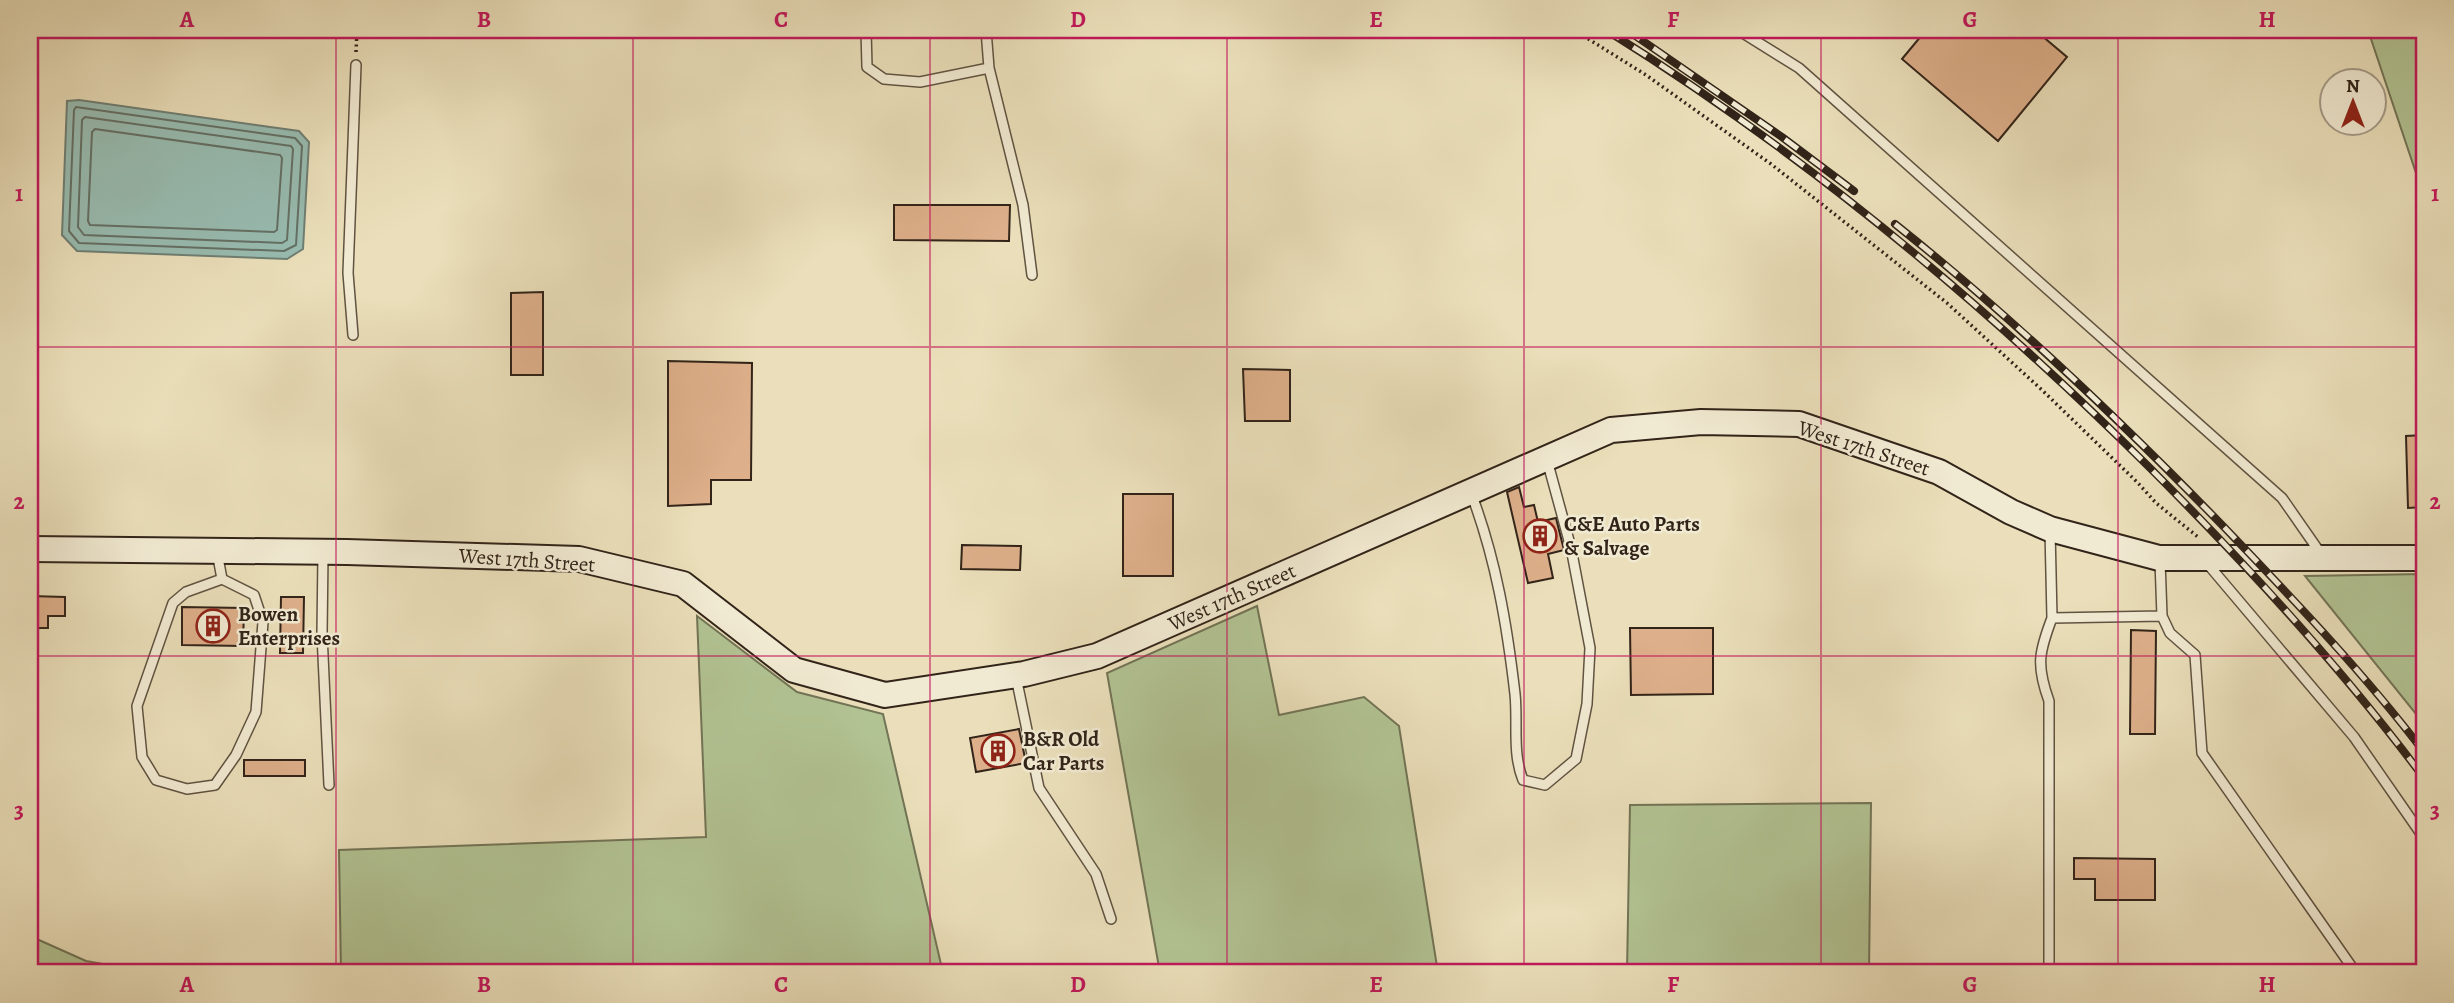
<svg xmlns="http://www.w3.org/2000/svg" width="2454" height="1003" font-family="Alegreya,serif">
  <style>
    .green { fill: #b2c393; stroke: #727456; stroke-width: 2 }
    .water { fill: #98bcb1; stroke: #6f7f74; stroke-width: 2 }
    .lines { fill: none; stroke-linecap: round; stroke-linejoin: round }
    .shore { stroke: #657065; stroke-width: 2 }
    .building { fill: #ddaf8a; stroke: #322419; stroke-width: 2 }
    .lane-casing { stroke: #605341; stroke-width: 12 }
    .secondary-casing { stroke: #322419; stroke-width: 28 }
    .path { stroke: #322419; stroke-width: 3.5; stroke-dasharray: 2 3.5; stroke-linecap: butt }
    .lane { stroke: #f1ead2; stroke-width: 9 }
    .secondary { stroke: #f1ead2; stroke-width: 24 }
    .rail-casing { stroke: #322419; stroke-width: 8 }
    .rail { stroke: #f1ead2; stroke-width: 5; stroke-dasharray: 16; stroke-linecap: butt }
    .grid { fill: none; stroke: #c2185b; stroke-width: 2; stroke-opacity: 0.55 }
    .labels { text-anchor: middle; stroke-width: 5; stroke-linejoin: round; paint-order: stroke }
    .street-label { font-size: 21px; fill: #322419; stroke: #f1ead2 }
    .poi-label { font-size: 21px; font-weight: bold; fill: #322419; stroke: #f1ead2; text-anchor: start }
    .neatline { fill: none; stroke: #c2185b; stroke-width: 2.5 }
    .grid-label { font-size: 23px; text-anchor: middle; font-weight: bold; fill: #c2185b }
  </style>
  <rect width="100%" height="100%" fill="#eadfba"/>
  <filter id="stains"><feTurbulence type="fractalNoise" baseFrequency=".00286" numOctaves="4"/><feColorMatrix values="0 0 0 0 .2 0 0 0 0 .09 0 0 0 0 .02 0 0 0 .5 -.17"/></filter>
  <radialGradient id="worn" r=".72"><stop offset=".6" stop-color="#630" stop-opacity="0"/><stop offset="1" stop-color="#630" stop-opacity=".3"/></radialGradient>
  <path class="green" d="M2368,30H2416L2417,176Z
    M2424,574V724L2305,576Z
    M1257,606L1279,715L1364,697L1399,726L1438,973H1160L1107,673Z
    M697,616L797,692L883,714L943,973H341L339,850L706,837Z
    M1871,803L1869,973H1627L1630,805Z
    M30,936L86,961L154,973H48L30,965Z"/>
  <path class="water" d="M79,100L299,131L309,142L303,249L287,259L77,251L62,235L67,101Z"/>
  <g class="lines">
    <path class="shore" d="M76,107L295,138L302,146L296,245L284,251L79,243L69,231L74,110Z
      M85,117L291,146L293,149L287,240L282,243L84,235L78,227L82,120Z
      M95,129L280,155L282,158L277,230L274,232L90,225L88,221L92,132Z"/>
  </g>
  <path class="building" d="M1926,30H2035L2067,57L1998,141L1902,59Z
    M894,205H1010L1009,241L894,240Z
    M543,292V375H511V293Z
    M668,361L752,363L751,480H711V504L668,506Z
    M1243,369L1290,370V421H1245Z
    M2424,435V507L2408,508L2406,436Z
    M1519,487L1524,507L1534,505L1538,522L1556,518L1564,550L1548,554L1553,578L1528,583L1507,492Z
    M1123,494H1173V576H1123Z
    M962,545L1021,546L1020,570L961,569Z
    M30,596L65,597V616H48V628H30Z
    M281,597H304L303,653H280Z
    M182,607L244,608L243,646L182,645Z
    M1630,628H1713V694L1631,695Z
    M2131,630L2156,631L2155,734H2130Z
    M1019,729L1026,763L976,772L970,738Z
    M244,760H305V776H244Z
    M2074,858L2155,859V900H2095V879H2074Z"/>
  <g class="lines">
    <defs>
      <path id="lane" d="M866,30L867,67L884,79L920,82L989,68
        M986,30L989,68L1023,205L1032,275
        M1738,30L1799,68L2282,498L2321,554
        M353,335L348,273L356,65
        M1471,493C1496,559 1507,625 1515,694C1518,723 1512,753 1523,780L1545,785L1576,759L1587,704L1590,648L1571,548L1547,460
        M2050,530L2052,618L2162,616L2160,561
        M217,552L222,579L254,595L263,622L256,712L236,755L215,785L187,789L156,780L142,757L137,706L173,603L186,592L222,579
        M323,554L322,634L329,785
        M2206,562L2354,737L2424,838
        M2162,616L2170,633L2195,655L2202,753L2356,973
        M1016,677L1039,788L1096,874L1111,919
        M2049,973V701C2036,665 2039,652 2052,618"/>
      <path id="secondary" d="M30,549L347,552L579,559L683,584L794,670L885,695L1024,674L1097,656L1611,430L1701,422L1799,424L1939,472L2011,512L2050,529L2159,558H2424"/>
    </defs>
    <use href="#lane" class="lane-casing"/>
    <use href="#secondary" class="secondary-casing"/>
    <path class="path" d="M1574,30L1646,75L1771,164L1947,303L2042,390L2137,482L2156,503L2198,537
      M356,52L357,30"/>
    <use href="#lane" class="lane"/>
    <use href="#secondary" class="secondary"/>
    <defs>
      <path id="rail" d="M1606,30C1804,153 1985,304 2150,468C2248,566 2341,667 2424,778
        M1627,30L1782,137L1854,191
        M1895,224C2012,317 2119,419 2223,526C2293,599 2363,672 2424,752"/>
    </defs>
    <use href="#rail" class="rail-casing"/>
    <use href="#rail" class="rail"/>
  </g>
  <path class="grid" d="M336,30V973M633,30V973M930,30V973M1227,30V973M1524,30V973M1821,30V973M2118,30V973M30,347H2424M30,656H2424"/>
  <defs>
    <symbol id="building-ring" viewBox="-11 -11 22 22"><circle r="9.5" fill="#f1ead2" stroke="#8f2418" stroke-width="1.5"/><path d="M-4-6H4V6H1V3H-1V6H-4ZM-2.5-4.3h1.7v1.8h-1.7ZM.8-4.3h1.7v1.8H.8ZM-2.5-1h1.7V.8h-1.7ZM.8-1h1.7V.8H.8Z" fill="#8f2418"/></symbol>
  </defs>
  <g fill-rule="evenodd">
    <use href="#building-ring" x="1521" y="517" width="38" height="38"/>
    <use href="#building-ring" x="194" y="607" width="38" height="38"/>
    <use href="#building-ring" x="979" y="732" width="38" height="38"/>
  </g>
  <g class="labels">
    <g class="street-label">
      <text transform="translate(1864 448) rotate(18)" y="7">West 17th Street</text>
      <text transform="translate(527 560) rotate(4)" y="7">West 17th Street</text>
      <text transform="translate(1232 597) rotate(-24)" y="7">West 17th Street</text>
    </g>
    <g class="poi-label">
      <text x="1564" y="531">C&amp;E Auto Parts<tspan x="1564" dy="24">&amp; Salvage</tspan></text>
      <text x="238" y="621">Bowen<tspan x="238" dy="24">Enterprises</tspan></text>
      <text x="1023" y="746">B&amp;R Old<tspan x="1023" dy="24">Car Parts</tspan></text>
    </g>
  </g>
  <rect width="2454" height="1003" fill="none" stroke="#eadfba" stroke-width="77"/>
  <g transform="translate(2353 102)"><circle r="33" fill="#f1ead2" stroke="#a59b88" stroke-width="2"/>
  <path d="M0-5L12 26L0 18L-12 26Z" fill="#8f2418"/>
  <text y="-10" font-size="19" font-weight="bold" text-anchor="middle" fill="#322419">N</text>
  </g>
  <rect x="38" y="38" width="2378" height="926" class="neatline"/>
  <g class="grid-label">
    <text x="187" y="27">A</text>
    <text x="484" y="27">B</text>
    <text x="781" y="27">C</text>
    <text x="1078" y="27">D</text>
    <text x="1376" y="27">E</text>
    <text x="1673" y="27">F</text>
    <text x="1970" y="27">G</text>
    <text x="2267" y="27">H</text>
    <text x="19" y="201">1</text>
    <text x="2435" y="201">1</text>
    <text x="19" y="509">2</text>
    <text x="2435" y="509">2</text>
    <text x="19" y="818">3</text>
    <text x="2435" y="818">3</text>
    <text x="187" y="992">A</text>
    <text x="484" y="992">B</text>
    <text x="781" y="992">C</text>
    <text x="1078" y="992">D</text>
    <text x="1376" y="992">E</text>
    <text x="1673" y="992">F</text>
    <text x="1970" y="992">G</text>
    <text x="2267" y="992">H</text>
  </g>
  <rect width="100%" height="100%" filter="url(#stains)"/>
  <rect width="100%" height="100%" fill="url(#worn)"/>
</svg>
